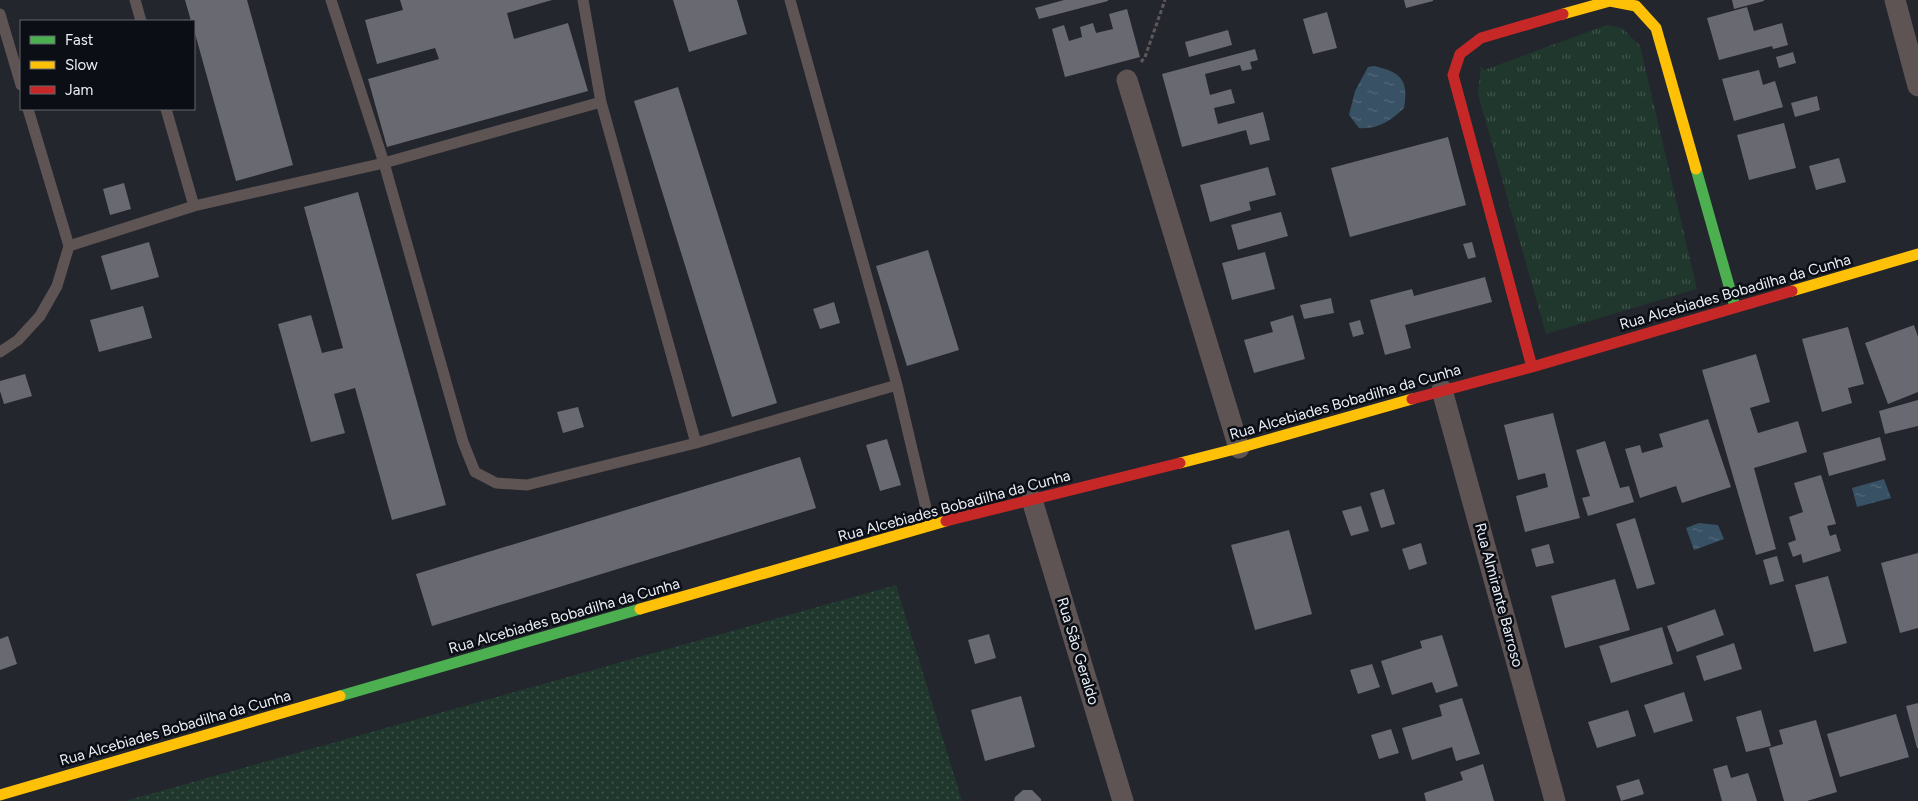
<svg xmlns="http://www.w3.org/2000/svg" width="1918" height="801" font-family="Figtree,sans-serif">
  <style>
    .grass { fill: url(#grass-dots) }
    .park { fill: url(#park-tufts) }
    .water { fill: url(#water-ripples) }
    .building { fill: #696972 }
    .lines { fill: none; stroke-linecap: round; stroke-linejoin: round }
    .path { stroke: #5e585a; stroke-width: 3; stroke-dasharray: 4 2.5; stroke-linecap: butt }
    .lane { stroke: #5e5454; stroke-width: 11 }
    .street { stroke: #5e5454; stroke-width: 21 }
    .fast { stroke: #4caf50; stroke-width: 11 }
    .slow { stroke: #ffc107; stroke-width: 11 }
    .jam { stroke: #c62828; stroke-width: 11 }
    .labels { text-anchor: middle; stroke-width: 5; stroke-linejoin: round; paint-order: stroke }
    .street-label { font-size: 15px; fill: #eaeff8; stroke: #0b0e14 }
  </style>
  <defs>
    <pattern id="grass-dots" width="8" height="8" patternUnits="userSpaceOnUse" patternTransform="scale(1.25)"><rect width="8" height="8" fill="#1f372c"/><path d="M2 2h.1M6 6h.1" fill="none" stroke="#40544b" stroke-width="1.8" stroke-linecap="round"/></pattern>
    <pattern id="park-tufts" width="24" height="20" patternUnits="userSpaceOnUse" patternTransform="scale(1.25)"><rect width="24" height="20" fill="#1f372c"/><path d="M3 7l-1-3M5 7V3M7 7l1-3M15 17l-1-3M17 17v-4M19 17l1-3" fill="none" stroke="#40544b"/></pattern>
    <pattern id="water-ripples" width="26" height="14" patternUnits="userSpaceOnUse" patternTransform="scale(1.25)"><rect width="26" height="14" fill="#385164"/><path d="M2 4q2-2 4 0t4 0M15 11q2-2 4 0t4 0" fill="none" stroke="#556a7b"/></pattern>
  </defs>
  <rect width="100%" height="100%" fill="#23262d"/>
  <path class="grass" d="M896,585L962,801H125Z"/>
  <path class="park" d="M1607,25L1622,28L1640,46L1697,289L1546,334L1478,94L1481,66L1484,70Z"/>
  <path class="water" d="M1374,66C1401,72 1409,80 1404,108C1392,120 1377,130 1359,128L1349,115L1355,91L1368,67Z
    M1884,479L1891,498L1857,507L1852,488Z
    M1699,523L1718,525L1724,539L1694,550L1686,528Z"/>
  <path class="building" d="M185,0H247L293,165L236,181L194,30V21H191Z
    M400,0H552L507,13L514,39L568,23L588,91L387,147L368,79L439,59L435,48L377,64L365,20L403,10Z
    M673,0H737L747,34L689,52Z
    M1064,0H1108V1L1039,19L1035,8Z
    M1404,0H1433V1L1406,8Z
    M1732,0H1764V1L1734,9Z
    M1747,7L1754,31L1782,23L1788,45L1773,49L1772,46L1719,60L1707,18Z
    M1127,9L1140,57L1065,77L1052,29L1064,25L1069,41L1082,37L1080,27L1093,23L1096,33L1113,29L1109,14Z
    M1327,12L1337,48L1313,54L1303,19Z
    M1228,30L1232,45L1189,57L1185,42Z
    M1255,49L1258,60L1250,62L1252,69L1242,71L1240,65L1205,74L1210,95L1231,89L1235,103L1214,108L1218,124L1263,112L1270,140L1250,145L1246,130L1182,147L1162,74Z
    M1793,52L1796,63L1779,68L1776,57Z
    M1759,70L1763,85L1775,81L1783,107L1734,121L1722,79Z
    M678,87L777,403L732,417L634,101Z
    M1817,96L1820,110L1795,117L1791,103Z
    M1784,123L1796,168L1749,180L1737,135Z
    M1448,137L1466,205L1350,237L1331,168Z
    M1839,158L1846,182L1816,190L1809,166Z
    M1268,167L1276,195L1249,202L1251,210L1210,222L1200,185Z
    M124,183L131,209L110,215L103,189Z
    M358,192L446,505L392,520L355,388L334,394L345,433L311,442L278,324L311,315L322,353L343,348L304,207Z
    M1281,212L1288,236L1238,250L1231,225Z
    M149,242L159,277L111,290L101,256Z
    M1472,242L1476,257L1468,259L1463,244Z
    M928,250L959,350L907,366L876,266Z
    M1265,252L1275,289L1232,300L1222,263Z
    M1485,277L1492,302L1405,325L1411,348L1385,355L1370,300L1412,289L1414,296Z
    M1331,298L1334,313L1304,319L1300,305Z
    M834,302L840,323L820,329L813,309Z
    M143,306L152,338L99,352L90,320Z
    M1293,315L1305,359L1254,373L1244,340L1273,332L1270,322Z
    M1360,320L1364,334L1353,337L1349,323Z
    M1914,325L1918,337V392L1888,404L1865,343Z
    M1848,327L1864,384L1848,388L1852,403L1822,412L1802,339Z
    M1756,354L1770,402L1750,408L1758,433L1798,421L1807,452L1754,468L1776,549L1756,555L1702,370Z
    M25,374L32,396L4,404L0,391V381Z
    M1918,400V426L1885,434L1879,411Z
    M578,407L584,427L563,433L557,412Z
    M1553,413L1580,518L1525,532L1516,496L1548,487L1545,473L1518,480L1504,425Z
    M1708,419L1731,487L1682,503L1676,486L1640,498L1625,449L1640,445L1642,453L1663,447L1659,434Z
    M1880,437L1886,460L1829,476L1823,453Z
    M887,439L901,485L880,491L866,445Z
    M1605,441L1620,488L1629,486L1634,502L1588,516L1582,498L1590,496L1576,450Z
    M800,457L816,508L432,626L416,574Z
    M1821,475L1836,524L1827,526L1830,536L1836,534L1841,551L1803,563L1801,554L1793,557L1788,543L1796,540L1789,517L1803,512L1794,483Z
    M1384,489L1395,524L1381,528L1370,493Z
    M1361,506L1369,531L1351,536L1342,511Z
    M1635,518L1655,584L1637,589L1616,524Z
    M1289,530L1312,614L1255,630L1231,545Z
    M1421,543L1427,564L1409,570L1402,549Z
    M1549,544L1554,563L1536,567L1531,549Z
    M1918,553V628L1900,633L1881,563Z
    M1777,556L1784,581L1770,585L1763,560Z
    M1828,576L1847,643L1814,652L1795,585Z
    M1615,579L1630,630L1565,648L1551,596Z
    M1715,609L1724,635L1677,652L1667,626Z
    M1662,627L1673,664L1611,683L1599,646Z
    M989,634L996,658L975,664L968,640Z
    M1442,635L1458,686L1436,693L1432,682L1392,695L1381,661L1422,648L1420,641Z
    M8,636L17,664L0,670V639Z
    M1734,643L1742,669L1704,681L1696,656Z
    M1372,664L1380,687L1358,694L1350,670Z
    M1684,692L1693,721L1654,733L1644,705Z
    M1021,696L1035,747L985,761L971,710Z
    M1462,698L1480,754L1456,761L1452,747L1412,760L1402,728L1442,716L1439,705Z
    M1918,703V748H1917L1906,706Z
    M1628,710L1636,736L1597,748L1588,722Z
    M1761,710L1771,746L1746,752L1736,717Z
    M1896,714L1909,757L1840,777L1827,734Z
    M1816,720L1837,792L1807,801H1784L1769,748L1783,744L1779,730Z
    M1391,729L1399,753L1379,759L1371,735Z
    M1483,764L1494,801H1426L1424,793L1463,780L1460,772Z
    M1727,765L1731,778L1748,773L1757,801H1722L1713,769Z
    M1639,779L1644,794L1621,801L1616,786Z
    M1023,790H1032L1041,799V801H1014L1015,797Z"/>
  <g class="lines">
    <path class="path" d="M1141,62L1145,57L1165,0"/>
    <path class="lane" d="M135,0L141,21
      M331,0L384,163L463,442L475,472L496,483L527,485L696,443L897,385
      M583,0L601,102L696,443
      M790,0L897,385L930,525
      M0,14L21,85
      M166,109L194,206
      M69,246L194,206L384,163L601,102
      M0,352L18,340L40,316L57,286L69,246L28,109"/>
    <path class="street" d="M1895,0L1918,86
      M1127,80L1239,448
      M1442,390L1555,801
      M1032,500L1123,801"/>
    <path class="fast" d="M1696,169L1735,307
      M340,696L640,609"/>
    <path class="slow" d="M1563,14L1610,1L1636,6L1656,28L1696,169
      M1792,291L1918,254
      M1180,463L1239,448L1412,399
      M640,609L946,521
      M0,795L340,696"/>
    <path class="jam" d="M1532,367L1453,75L1460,54L1481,38L1563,14
      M1412,399L1532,367L1792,291
      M946,521L1180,463"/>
  </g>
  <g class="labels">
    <g class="street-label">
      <text transform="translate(1735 292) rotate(-16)" y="5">Rua Alcebiades Bobadilha da Cunha</text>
      <text transform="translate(1345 402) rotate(-16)" y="5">Rua Alcebiades Bobadilha da Cunha</text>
      <text transform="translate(954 506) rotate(-15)" y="5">Rua Alcebiades Bobadilha da Cunha</text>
      <text transform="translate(1499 595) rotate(75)" y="5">Rua Almirante Barroso</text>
      <text transform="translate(564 616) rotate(-16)" y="5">Rua Alcebiades Bobadilha da Cunha</text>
      <text transform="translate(1078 651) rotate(73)" y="5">Rua São Geraldo</text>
      <text transform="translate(175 728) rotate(-16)" y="5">Rua Alcebiades Bobadilha da Cunha</text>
    </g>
  </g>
  <rect x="20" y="20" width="175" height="90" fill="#0b0e14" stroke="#64686f"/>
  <rect x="30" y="36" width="25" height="8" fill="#4caf50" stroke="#64686f"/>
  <text x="65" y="45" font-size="15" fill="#eaeff8">Fast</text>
  <rect x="30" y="61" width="25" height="8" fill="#ffc107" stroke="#64686f"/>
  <text x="65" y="70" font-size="15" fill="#eaeff8">Slow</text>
  <rect x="30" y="86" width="25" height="8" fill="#c62828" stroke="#64686f"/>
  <text x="65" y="95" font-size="15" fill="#eaeff8">Jam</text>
</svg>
